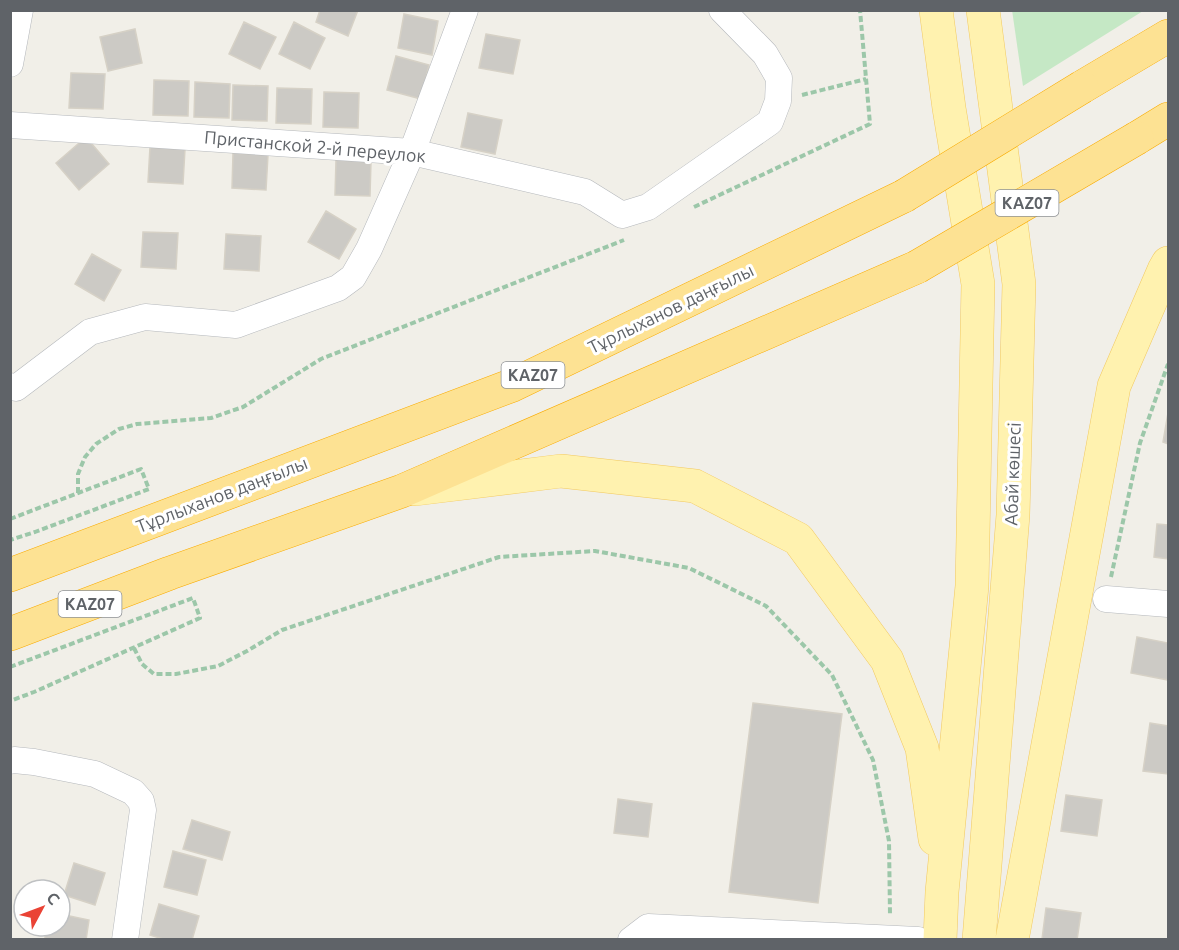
<svg xmlns="http://www.w3.org/2000/svg" width="1179" height="950" font-family="Ubuntu,sans-serif">
  <style>
    .green { fill: #c5e8c5 }
    .building { fill: #cccac5; stroke: #d6d1c6; stroke-width: 1.5 }
    .lines { fill: none; stroke-linecap: round; stroke-linejoin: round }
    .minor-casing { stroke: #b5b8bc; stroke-width: 27 }
    .major-casing { stroke: #f2c960; stroke-width: 34 }
    .highway-casing { stroke: #f9ab00; stroke-width: 34 }
    .path { stroke: #9cc7a9; stroke-width: 4; stroke-dasharray: 6 3; stroke-linecap: butt }
    .minor { stroke: #fff; stroke-width: 26 }
    .major { stroke: #fff2af; stroke-width: 33 }
    .highway { stroke: #fde293; stroke-width: 33 }
    .highway-bridge-casing { stroke: #f9ab00; stroke-width: 34; stroke-linecap: butt }
    .highway-bridge { stroke: #fde293; stroke-width: 33 }
    .labels { text-anchor: middle; stroke-width: 6; stroke-linejoin: round; paint-order: stroke }
    .shield { fill: #fff; stroke: #8f9295; stroke-width: 1.5 }
    .shield-label { font-size: 16px; font-weight: bold; fill: #5f6368 }
    .street-label { font-size: 18px; fill: #5f6368; stroke: #fff }
  </style>
  <rect width="100%" height="100%" fill="#f1efe8"/>
  <path class="green" d="M1012,10H1143V11L1023,86Z"/>
  <path class="building" d="M320,10H358L348,36L316,22Z
    M404,14L438,21L432,55L398,48Z
    M244,22L276,37L260,69L229,54Z
    M294,22L325,38L310,69L279,54Z
    M135,29L142,63L108,71L100,37Z
    M486,34L520,40L513,74L479,68Z
    M396,56L429,65L421,99L387,90Z
    M71,73L105,74L103,109L69,108Z
    M154,80L189,81L188,116L153,115Z
    M195,82L230,84L229,118L194,117Z
    M233,85L268,86L267,121L232,120Z
    M277,88L312,89L311,124L276,123Z
    M324,92L359,93L358,128L323,127Z
    M468,113L502,120L495,154L461,147Z
    M86,137L109,164L79,190L56,163Z
    M150,147L185,149L183,184L148,182Z
    M233,153L268,155L266,190L232,188Z
    M336,160L371,161L370,196L335,195Z
    M326,211L356,229L339,259L308,242Z
    M143,232L178,233L176,269L141,267Z
    M226,234L261,236L259,271L224,269Z
    M92,254L121,270L104,301L75,284Z
    M1168,413V444L1163,442Z
    M1157,524L1168,525V559L1154,557Z
    M1137,637L1168,643V680L1131,673Z
    M753,703L842,714L818,903L729,892Z
    M1150,723L1168,726V774L1143,771Z
    M1066,795L1102,800L1097,836L1061,831Z
    M618,799L652,804L648,837L614,833Z
    M192,820L230,832L222,860L183,849Z
    M173,851L206,860L197,895L164,887Z
    M74,863L105,873L95,905L64,895Z
    M159,904L199,916L192,940H166L150,935Z
    M1046,908L1081,913L1077,940L1042,939Z
    M60,914L89,920L86,940H56L45,938L47,926H60Z"/>
  <g class="lines">
    <defs>
      <path id="minor" d="M10,64L20,10
        M10,125L412,152L585,192L622,215L648,207L770,122L778,101L779,78L765,54L722,10
        M10,386L16,388L90,332L145,317L236,325L338,288L353,277L369,249L412,152L465,10
        M1106,599L1168,604
        M10,761L14,760L34,762L95,774L133,792L141,801L143,810L125,940
        M631,940L648,927L918,940"/>
      <path id="major" d="M936,10L949,108L978,284L972,586L942,892L940,940
        M415,489L561,471L695,486L798,539L887,660L922,748L935,839
        M979,940L1013,515L1019,284L983,10
        M1012,940L1114,386L1164,270L1168,263"/>
      <path id="highway" d="M1082,87L1168,36
        M1137,138L1168,119
        M10,575L513,385L904,196
        M10,634L170,573L402,491L917,267"/>
    </defs>
    <use href="#minor" class="minor-casing"/>
    <use href="#major" class="major-casing"/>
    <use href="#highway" class="highway-casing"/>
    <path class="path" d="M802,95L866,79
      M694,207L870,124L860,10
      M78,493V474L85,457L96,444L119,429L137,424L211,418L243,407L321,359L624,240
      M10,519L141,469L149,489L35,532L10,540
      M1111,577L1140,443L1168,364
      M134,648L142,664L154,674H176L218,666L247,651L282,630L499,557L595,551L689,568L766,606L832,675L873,760L889,841L890,915
      M10,667L193,598L200,618L34,692L10,701"/>
    <use href="#minor" class="minor"/>
    <use href="#major" class="major"/>
    <use href="#highway" class="highway"/>
    <defs>
      <path id="highway-bridge" d="M904,196L1082,87
        M917,267L1137,138"/>
    </defs>
    <use href="#highway-bridge" class="highway-bridge-casing"/>
    <use href="#highway-bridge" class="highway-bridge"/>
  </g>
  <g class="labels">
    <g class="shield">
      <rect x="995.5" y="190" width="63" height="26" rx="4.5"/>
      <rect x="501.5" y="362" width="63" height="26" rx="4.5"/>
      <rect x="58.5" y="591" width="63" height="26" rx="4.5"/>
    </g>
    <g class="shield-label">
      <text x="1027" y="209">KAZ07</text>
      <text x="533" y="381">KAZ07</text>
      <text x="90" y="610">KAZ07</text>
    </g>
    <g class="street-label">
      <text transform="translate(315 147) rotate(5)" y="6">Пристанской 2-й переулок</text>
      <text transform="translate(671 309) rotate(-26)" y="6">Тұрлыханов даңғылы</text>
      <text transform="translate(1013 474) rotate(-88)" y="6">Абай көшесі</text>
      <text transform="translate(222 495) rotate(-21)" y="6">Тұрлыханов даңғылы</text>
    </g>
  </g>
  <rect width="1179" height="950" fill="none" stroke="#5f6368" stroke-width="24"/>
  <g transform="translate(42 908) rotate(49)"><circle r="28" fill="#ffffff" stroke="#bfc1c3" stroke-width="1.5"/>
  <path d="M0-4.5L10 22L0 15L-10 22Z" fill="#ea4335"/>
  <text y="-9" font-size="16" font-weight="bold" text-anchor="middle" fill="#5f6368">С</text>
  </g>
</svg>
